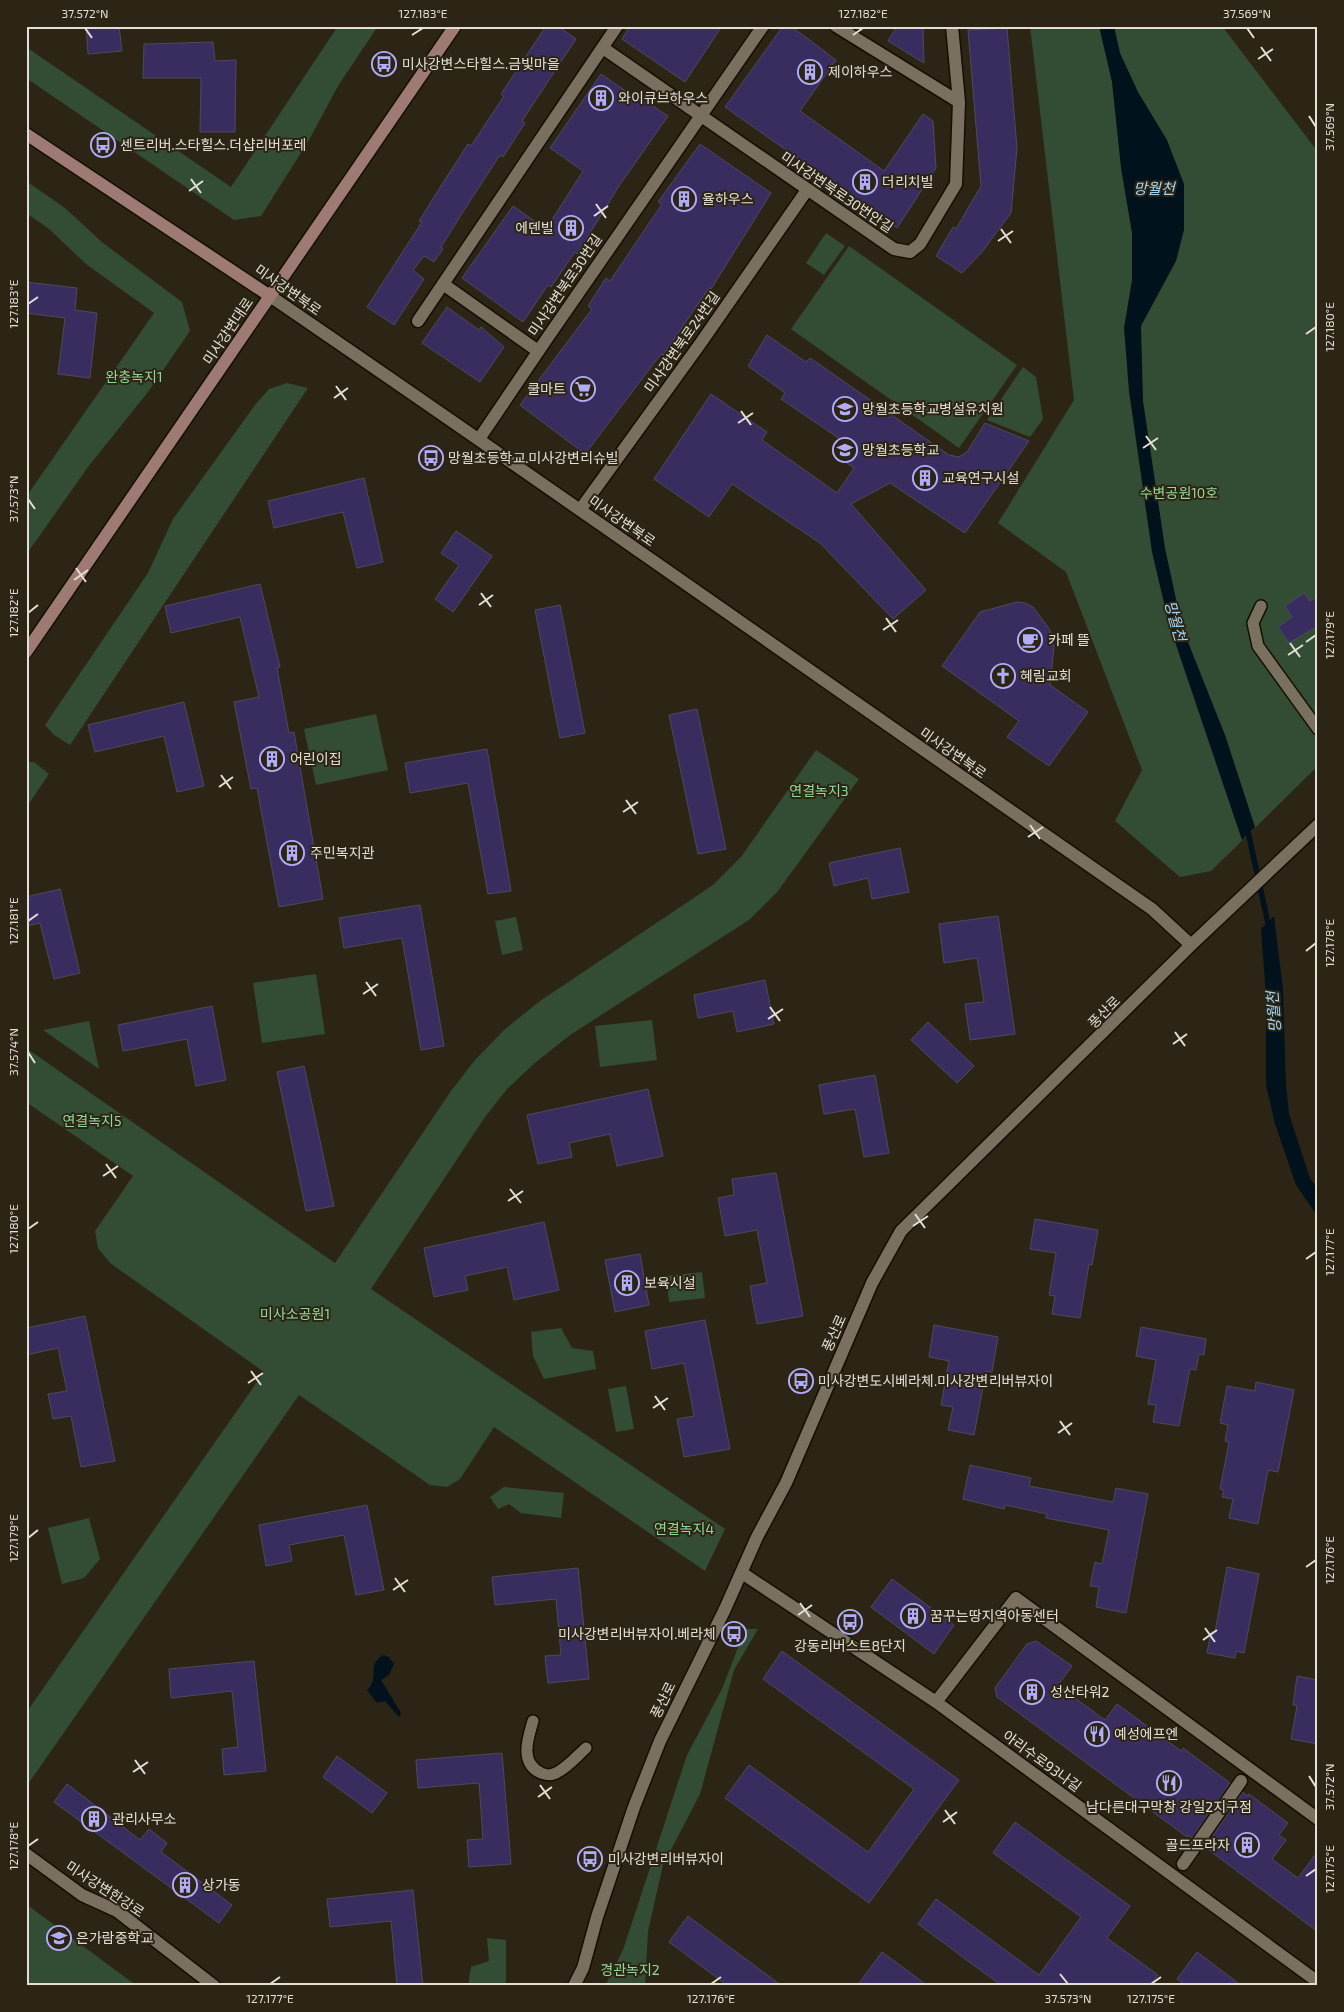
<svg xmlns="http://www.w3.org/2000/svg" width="1344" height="2012" font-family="'Exo 2','Noto Sans KR',sans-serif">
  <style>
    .green { fill: #324d33 }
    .water { fill: #01121d }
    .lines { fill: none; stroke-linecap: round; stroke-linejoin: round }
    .stream { stroke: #01121d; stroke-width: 5.5 }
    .building { fill: #392d60; stroke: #4c4a5b }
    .service-casing { stroke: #150e02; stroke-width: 14 }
    .pedestrian-casing { stroke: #150e02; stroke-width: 15 }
    .minor-casing { stroke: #150e02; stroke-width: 15 }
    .tertiary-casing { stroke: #150e02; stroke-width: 15 }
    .secondary-casing { stroke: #150e02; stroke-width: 15 }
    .service { stroke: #79705f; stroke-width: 11 }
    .pedestrian { stroke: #79705f; stroke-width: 12 }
    .minor { stroke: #79705f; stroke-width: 12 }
    .tertiary { stroke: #79705f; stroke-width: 12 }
    .secondary { stroke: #9e7a74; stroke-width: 12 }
    .ticks { fill: none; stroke: #e3dfd5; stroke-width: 2 }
    .labels { text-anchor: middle; stroke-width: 4; stroke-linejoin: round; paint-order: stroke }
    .poi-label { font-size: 14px; fill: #e3dfd5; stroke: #2c2516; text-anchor: start }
    .street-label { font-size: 14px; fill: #e3dfd5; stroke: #2c2516 }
    .park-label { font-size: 14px; fill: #92d995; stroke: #2c2516 }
    .water-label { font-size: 15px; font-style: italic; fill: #a1d7f6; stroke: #2c2516 }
    .neatline { fill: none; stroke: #e3dfd5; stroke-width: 2 }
    .ticks-label { font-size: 12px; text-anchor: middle; fill: #e3dfd5 }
  </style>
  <rect width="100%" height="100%" fill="#2c2516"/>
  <path class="green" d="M338,26H378L338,86L309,140L261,216L234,220L26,78V47L231,187Z
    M1030,26H1222L1318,152V766L1211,871L1180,877L1115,821L1142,770L1066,572L998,523L1074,400Z
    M26,181L65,208L103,243L182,302L190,331L148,392L88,467L26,555V497L154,313L86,264L48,228L26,213Z
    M826,233L845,246L824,275L806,263Z
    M849,246L1017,365L959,448L791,329Z
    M1023,367L1036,377L1043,419L1030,437L987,420Z
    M287,383L308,388L70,745L54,735L45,725L148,573L173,519L255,405L269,389Z
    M376,714L388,770L316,785L304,729Z
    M816,750L859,779L778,891L749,920L570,1035L536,1062L507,1089L485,1117L371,1289L725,1529L705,1571L494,1427L460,1479L447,1487L430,1485L299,1395L26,1787V1713L264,1372L110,1263L98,1248L95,1231L133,1176L26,1102V1048L335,1263L451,1091L475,1060L504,1030L540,1001L713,885L741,857Z
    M26,762H34L49,774L26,808Z
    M516,917L523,950L502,955L495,921Z
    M316,974L325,1034L262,1043L253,983Z
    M652,1020L657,1060L600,1067L595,1026Z
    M89,1021L99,1069L43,1030Z
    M702,1272L705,1298L669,1302L666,1276Z
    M561,1328L572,1348L593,1351L596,1369L544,1379L533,1356L531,1332Z
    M626,1386L634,1429L616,1432L608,1389Z
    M504,1487L564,1493L561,1518L521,1513L509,1504L498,1509L490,1497Z
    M89,1518L100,1559L84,1578L62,1584L48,1528Z
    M745,1629H758L734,1670L700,1794L663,1865L648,1931L645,1986H605L623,1950L687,1755L722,1689Z
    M26,1904L137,1986H26Z
    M487,1938L506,1940V1986H468L471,1967L489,1961Z"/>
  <path class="water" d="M1099,26H1114L1120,53L1138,92L1167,140L1184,184V230L1176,261L1141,326L1143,401L1165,548L1182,627L1225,735L1255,827L1242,840L1169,624L1152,552L1129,391L1124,328L1132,280V233L1121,168L1112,82Z
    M1274,916L1283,990L1286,1084L1289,1114L1310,1178L1318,1190V1217L1296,1185L1275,1124L1266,1085V997L1261,929Z
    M383,1655L389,1657L394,1664L389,1675L381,1680L401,1713L399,1717L385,1701L377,1703L367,1690C381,1677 365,1666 383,1655Z"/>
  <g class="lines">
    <path class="stream" d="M1247,827L1269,928"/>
  </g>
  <path class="building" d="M86,26H119L122,51L88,54Z
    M546,26H558L576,39L522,121L525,123L503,157L500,155L468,204L441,247L443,249L434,262L424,256L413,270L424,279L394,325L367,307L422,222L419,221L446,178L468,144L471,146L504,96L501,94Z
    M630,26H722L685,82L622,39Z
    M783,26H791L836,60L800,111L884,171L923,114L933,121L936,168L897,228L725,107Z
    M897,26H923L924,63L888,41Z
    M1007,28L1017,148L1011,213L982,252L962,273L936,256L953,227L956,229L981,186L968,30Z
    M213,42L215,61L236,60L235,132H200L201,78H143L144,44Z
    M601,74L633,96L635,94L668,116L619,186L577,254L575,252L551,287L548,285L523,322L462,278L513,206L546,229L583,171L550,148Z
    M700,144L771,193L711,289L709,288L663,355L661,354L585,454L520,405L592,309L588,306L606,278L610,281L662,204L658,202Z
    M26,282L77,288L75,310L97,313L90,378L58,374L65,318L26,313Z
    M447,307L479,330L481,327L504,347L480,382L422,343Z
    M767,335L806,362L810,358L949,455L959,457L967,452L985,423L1029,441L965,533L890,483L851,504L926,590L893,619L820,543L732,484L709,517L654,479L711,394L767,432L762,440L837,493L854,468L834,454L843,441L781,399L785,393L748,366Z
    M364,478L383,562L357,568L343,512L274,528L268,501Z
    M456,531L492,556L453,612L435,599L459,565L441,553Z
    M260,584L280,667L277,668L289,733L294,732L323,899L279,907L257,788L251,789L234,702L259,697L240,617L171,633L165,606Z
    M1304,593L1310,601L1318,596V626L1289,643L1278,627L1292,617L1285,606Z
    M1017,602L1025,603L1033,607L1050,630L1054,646L1050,685L1088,712L1049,766L1007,737L1019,721L942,666L980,612Z
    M560,605L585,733L560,738L535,610Z
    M184,702L204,786L177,792L164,736L95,752L88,725Z
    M697,709L726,849L698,854L669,715Z
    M487,749L511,891L488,894L468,783L410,793L405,763Z
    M900,848L909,892L872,899L868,878L834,886L829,863Z
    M60,889L80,973L54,979L40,923L26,926V897Z
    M420,905L444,1046L421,1050L402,938L344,948L339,918Z
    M998,916L1015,1034L970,1040L965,1004L984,1002L977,958L944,963L939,924Z
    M765,980L774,1024L737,1032L733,1011L698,1018L694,995Z
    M212,1006L226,1080L196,1086L187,1039L123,1051L118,1025Z
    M928,1022L974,1066L957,1083L911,1040Z
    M304,1066L334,1206L306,1211L277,1072Z
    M875,1075L889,1153L864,1157L855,1109L824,1114L819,1085Z
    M648,1089L663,1156L617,1166L610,1134L569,1143L572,1157L538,1164L527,1115Z
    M776,1173L803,1316L757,1324L750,1286L767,1283L757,1230L725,1236L718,1198L734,1195L732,1179Z
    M1035,1219L1098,1230L1092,1265L1089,1264L1080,1318L1052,1314L1055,1296L1049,1295L1056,1253L1030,1249Z
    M544,1222L559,1290L514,1300L507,1267L465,1276L468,1290L434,1297L424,1248Z
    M640,1254L649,1305L615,1312L605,1260Z
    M85,1316L115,1461L81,1467L71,1416L53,1419L48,1394L67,1391L58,1348L26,1355V1328Z
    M705,1320L730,1449L684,1457L677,1419L694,1416L684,1363L652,1369L645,1331Z
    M934,1325L998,1337L992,1372L986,1371L974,1435L948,1430L953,1407L941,1405L949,1361L929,1357Z
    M1141,1327L1206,1339L1204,1355L1199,1354L1196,1370L1190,1369L1179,1426L1153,1422L1156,1405L1148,1404L1156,1360L1136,1356Z
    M1256,1382L1294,1390L1278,1472L1268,1470L1258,1524L1229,1518L1233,1499L1222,1497L1224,1490L1220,1489L1229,1442L1225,1441L1228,1425L1220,1423L1227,1386L1255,1391Z
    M970,1465L1031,1478L1029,1486L1113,1502L1116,1488L1148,1494L1126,1613L1096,1607L1099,1587L1090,1586L1095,1562L1102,1564L1109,1530L1046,1518L1047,1514L1005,1505L1004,1509L963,1499Z
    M367,1505L384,1590L356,1595L344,1535L289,1545L292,1561L266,1566L259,1525Z
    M1227,1567L1259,1574L1244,1653L1236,1651L1235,1658L1207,1653L1211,1632H1215Z
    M578,1568L589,1679L548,1683L545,1656L561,1655L556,1599L495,1605L492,1577Z
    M892,1579L954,1625L934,1654L871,1607Z
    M1036,1641L1072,1666L1058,1685L1079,1701L1105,1720L1117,1704L1181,1751L1183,1748L1230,1783L1192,1838L1188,1835L1187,1837L997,1697L995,1688L1027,1644Z
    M782,1651L959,1780L869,1903L725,1798L749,1765L868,1852L914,1789L763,1679Z
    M254,1661L266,1771L224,1775L222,1749L238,1747L232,1691L171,1698L169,1669Z
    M1297,1676L1318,1680V1744L1291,1739L1297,1706L1293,1705Z
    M502,1753L511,1864L469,1867L467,1840L483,1839L479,1783L418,1788L416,1760Z
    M337,1756L387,1793L372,1813L323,1777Z
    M67,1784L140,1840L149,1829L167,1843L161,1852L232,1905L219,1923L54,1802Z
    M1243,1792L1247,1796L1249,1794L1288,1823L1279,1835L1286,1840L1272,1859L1298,1878L1318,1851V1932L1205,1847Z
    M1015,1822L1130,1906L1107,1938L1158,1975L1150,1986H1002L918,1924L936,1899L1039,1975L1081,1917L993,1853Z
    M413,1890L423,1986H397L391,1921L330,1927L327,1899Z
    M688,1916L782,1986H728L669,1942Z
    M882,1952L928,1986H857Z
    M1197,1952L1242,1986H1186L1177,1979Z"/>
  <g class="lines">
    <defs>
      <path id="service" d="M1261,606L1253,623L1258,646L1318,729
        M533,1721C528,1738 519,1763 541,1773C546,1775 550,1776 556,1773C567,1768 577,1756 586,1748"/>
      <path id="pedestrian" d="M1183,1864L1241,1781"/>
      <path id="minor" d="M836,26L959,102
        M603,48L894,249L910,252L920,244L956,184L959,102L952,26
        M443,284L538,351
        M418,321L617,26
        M479,439L548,337L763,26
        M580,510L700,344L807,190
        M742,1573L936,1702L1318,1982
        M936,1702L1016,1598L1318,1819"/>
      <path id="tertiary" d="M270,296C566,498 858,705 1152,909L1191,945
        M26,1854L82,1895L117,1911L214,1986
        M574,1986L583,1968L597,1917L634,1807L660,1741L725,1609L757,1537L786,1483L872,1283L901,1231L1191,945L1318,825"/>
      <path id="secondary" d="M26,134L270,296
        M26,652L455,26"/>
    </defs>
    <use href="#service" class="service-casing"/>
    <use href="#pedestrian" class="pedestrian-casing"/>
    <use href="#minor" class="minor-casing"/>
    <use href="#tertiary" class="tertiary-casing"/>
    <use href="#secondary" class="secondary-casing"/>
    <use href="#service" class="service"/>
    <use href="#pedestrian" class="pedestrian"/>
    <use href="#minor" class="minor"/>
    <use href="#tertiary" class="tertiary"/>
    <use href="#secondary" class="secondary"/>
  </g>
  <path class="ticks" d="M85,28L92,38M1247,28L1254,38M412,35L423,28M853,35L863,28M1261,47L1271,61M1258,59L1273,49M1309,116L1316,127M191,179L201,193M189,191L203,181M596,204L606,218M594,216L608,206M1001,229L1011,243M998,241L1013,231M28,304L38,297M1306,334L1316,327M336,386L346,400M334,398L348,388M741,411L751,425M738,423L753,413M1146,436L1156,450M1143,448L1158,438M28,499L35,509M76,568L86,582M74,580L88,570M481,593L491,607M479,605L493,595M28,613L38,605M886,618L896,632M883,630L898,620M1306,642L1316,635M1290,643L1300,657M1288,655L1303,645M221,775L231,789M219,787L233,777M626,800L636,814M623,812L638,802M1030,825L1040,839M1028,837L1043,827M28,921L38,914M1306,951L1316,943M366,982L376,996M363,994L378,984M770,1007L780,1021M768,1019L783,1009M1175,1032L1185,1046M1173,1044L1187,1034M28,1052L35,1063M106,1164L116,1178M103,1176L118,1166M510,1189L521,1203M508,1201L523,1191M915,1214L925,1228M913,1226L928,1216M28,1229L38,1222M1306,1259L1316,1252M251,1371L261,1385M248,1383L263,1373M655,1396L665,1410M653,1408L668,1398M1060,1421L1070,1435M1058,1433L1072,1423M28,1538L38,1530M1306,1567L1316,1560M395,1578L405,1592M393,1590L408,1580M800,1603L810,1617M798,1615L812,1605M1205,1628L1215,1642M1203,1640L1217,1630M135,1760L145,1774M133,1772L148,1762M1309,1776L1316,1787M540,1785L550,1799M538,1797L552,1787M945,1810L955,1824M943,1822L957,1812M28,1846L38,1839M1306,1876L1316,1869M1060,1974L1068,1984M270,1984L280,1977M711,1984L721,1977M1151,1984L1161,1977"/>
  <defs>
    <symbol id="bus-ring" viewBox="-11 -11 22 22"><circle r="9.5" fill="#2c2516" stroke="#b1adfa" stroke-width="1.5"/><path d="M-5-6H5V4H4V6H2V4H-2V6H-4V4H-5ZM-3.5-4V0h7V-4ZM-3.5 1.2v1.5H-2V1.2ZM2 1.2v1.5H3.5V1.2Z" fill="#b1adfa"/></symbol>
    <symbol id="building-ring" viewBox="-11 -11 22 22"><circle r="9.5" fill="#2c2516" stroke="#b1adfa" stroke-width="1.5"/><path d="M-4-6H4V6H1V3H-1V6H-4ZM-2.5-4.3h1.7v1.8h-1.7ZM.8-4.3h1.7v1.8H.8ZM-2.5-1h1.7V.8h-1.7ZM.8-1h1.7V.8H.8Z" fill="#b1adfa"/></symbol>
    <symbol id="supermarket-ring" viewBox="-11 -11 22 22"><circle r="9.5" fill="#2c2516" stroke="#b1adfa" stroke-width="1.5"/><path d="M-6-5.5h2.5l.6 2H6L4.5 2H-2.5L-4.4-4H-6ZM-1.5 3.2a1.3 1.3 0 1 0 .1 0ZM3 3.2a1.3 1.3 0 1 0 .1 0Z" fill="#b1adfa"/></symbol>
    <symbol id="school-ring" viewBox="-11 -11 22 22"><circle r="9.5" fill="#2c2516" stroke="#b1adfa" stroke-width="1.5"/><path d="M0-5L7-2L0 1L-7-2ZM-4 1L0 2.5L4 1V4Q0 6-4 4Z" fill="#b1adfa"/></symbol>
    <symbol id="cafe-ring" viewBox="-11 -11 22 22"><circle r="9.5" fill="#2c2516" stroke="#b1adfa" stroke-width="1.5"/><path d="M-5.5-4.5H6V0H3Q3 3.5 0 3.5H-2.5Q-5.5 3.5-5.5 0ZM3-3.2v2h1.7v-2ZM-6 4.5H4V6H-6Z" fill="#b1adfa"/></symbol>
    <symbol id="church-ring" viewBox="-11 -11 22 22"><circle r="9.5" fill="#2c2516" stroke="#b1adfa" stroke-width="1.5"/><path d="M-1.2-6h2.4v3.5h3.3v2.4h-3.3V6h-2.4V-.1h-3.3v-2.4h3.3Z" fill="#b1adfa"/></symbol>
    <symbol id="restaurant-ring" viewBox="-11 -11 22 22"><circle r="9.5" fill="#2c2516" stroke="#b1adfa" stroke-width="1.5"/><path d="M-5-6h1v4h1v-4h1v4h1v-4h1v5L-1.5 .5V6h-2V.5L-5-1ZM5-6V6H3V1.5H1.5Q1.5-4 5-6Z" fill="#b1adfa"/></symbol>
  </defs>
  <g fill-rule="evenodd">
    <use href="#bus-ring" x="370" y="50" width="28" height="28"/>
    <use href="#building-ring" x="796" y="58" width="28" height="28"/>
    <use href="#building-ring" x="587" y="84" width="28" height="28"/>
    <use href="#bus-ring" x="89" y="131" width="28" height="28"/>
    <use href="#building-ring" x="851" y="168" width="28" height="28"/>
    <use href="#building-ring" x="670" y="185" width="28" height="28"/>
    <use href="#building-ring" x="557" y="214" width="28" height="28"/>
    <use href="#supermarket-ring" x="569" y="375" width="28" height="28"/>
    <use href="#school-ring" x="831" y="395" width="28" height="28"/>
    <use href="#school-ring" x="831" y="436" width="28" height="28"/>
    <use href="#bus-ring" x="417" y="444" width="28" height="28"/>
    <use href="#building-ring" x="911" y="464" width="28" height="28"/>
    <use href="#cafe-ring" x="1016" y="626" width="28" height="28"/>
    <use href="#church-ring" x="989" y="662" width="28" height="28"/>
    <use href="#building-ring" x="258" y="745" width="28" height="28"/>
    <use href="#building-ring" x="278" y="839" width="28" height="28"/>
    <use href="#building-ring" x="613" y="1269" width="28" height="28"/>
    <use href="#bus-ring" x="787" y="1367" width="28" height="28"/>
    <use href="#building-ring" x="899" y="1602" width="28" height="28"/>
    <use href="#bus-ring" x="836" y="1608" width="28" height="28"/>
    <use href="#bus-ring" x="720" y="1620" width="28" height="28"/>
    <use href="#building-ring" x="1018" y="1678" width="28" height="28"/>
    <use href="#restaurant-ring" x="1083" y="1720" width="28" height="28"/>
    <use href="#restaurant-ring" x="1155" y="1769" width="28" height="28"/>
    <use href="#building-ring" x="80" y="1805" width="28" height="28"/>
    <use href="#building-ring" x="1233" y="1831" width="28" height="28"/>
    <use href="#bus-ring" x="576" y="1845" width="28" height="28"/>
    <use href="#building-ring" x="171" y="1871" width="28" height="28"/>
    <use href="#school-ring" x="45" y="1924" width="28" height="28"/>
  </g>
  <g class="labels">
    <g class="poi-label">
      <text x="402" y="69">미사강변스타힐스.금빛마을</text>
      <text x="828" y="77">제이하우스</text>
      <text x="618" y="103">와이큐브하우스</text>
      <text x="120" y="150">센트리버.스타힐스.더샵리버포레</text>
      <text x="882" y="187">더리치빌</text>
      <text x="702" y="204">율하우스</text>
      <text x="554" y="233" text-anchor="end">에덴빌</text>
      <text x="566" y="394" text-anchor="end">쿨마트</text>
      <text x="862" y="414">망월초등학교병설유치원</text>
      <text x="862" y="455">망월초등학교</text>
      <text x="448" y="463">망월초등학교.미사강변리슈빌</text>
      <text x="942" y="483">교육연구시설</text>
      <text x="1048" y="645">카페 뜰</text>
      <text x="1020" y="681">혜림교회</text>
      <text x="290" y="764">어린이집</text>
      <text x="310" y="858">주민복지관</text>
      <text x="644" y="1288">보육시설</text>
      <text x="818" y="1386">미사강변도시베라체.미사강변리버뷰자이</text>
      <text x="930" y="1621">꿈꾸는땅지역아동센터</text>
      <text x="716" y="1639" text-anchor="end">미사강변리버뷰자이.베라체</text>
      <text x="850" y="1651" text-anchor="middle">강동리버스트8단지</text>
      <text x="1050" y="1697">성산타워2</text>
      <text x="1114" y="1739">예성에프엔</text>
      <text x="1169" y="1812" text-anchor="middle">남다른대구막창 강일2지구점</text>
      <text x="112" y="1824">관리사무소</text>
      <text x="1230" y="1850" text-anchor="end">골드프라자</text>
      <text x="608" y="1864">미사강변리버뷰자이</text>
      <text x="202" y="1890">상가동</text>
      <text x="76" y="1943">은가람중학교</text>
    </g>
    <g class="street-label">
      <text transform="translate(837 192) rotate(34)" y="5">미사강변북로30번안길</text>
      <text transform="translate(565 285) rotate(-56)" y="5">미사강변북로30번길</text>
      <text transform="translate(288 290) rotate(35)" y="5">미사강변북로</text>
      <text transform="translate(228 331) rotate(-56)" y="5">미사강변대로</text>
      <text transform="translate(682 342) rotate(-55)" y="5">미사강변북로24번길</text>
      <text transform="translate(622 521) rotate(35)" y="5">미사강변북로</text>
      <text transform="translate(953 753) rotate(35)" y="5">미사강변북로</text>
      <text transform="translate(1104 1012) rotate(-45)" y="5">풍산로</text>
      <text transform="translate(834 1333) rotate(-66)" y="5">풍산로</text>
      <text transform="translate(663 1700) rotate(-64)" y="5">풍산로</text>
      <text transform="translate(1042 1761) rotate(36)" y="5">아리수로93나길</text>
      <text transform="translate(105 1889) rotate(33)" y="5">미사강변한강로</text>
    </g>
    <g class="park-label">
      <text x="134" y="382">완충녹지1</text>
      <text x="1179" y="498">수변공원10호</text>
      <text x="819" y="796">연결녹지3</text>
      <text x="92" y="1126">연결녹지5</text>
      <text x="295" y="1319">미사소공원1</text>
      <text x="684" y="1534">연결녹지4</text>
      <text x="630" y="1975">경관녹지2</text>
    </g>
    <g class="water-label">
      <text x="1154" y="194">망월천</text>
      <text transform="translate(1175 621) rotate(74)" y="5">망월천</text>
      <text transform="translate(1274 1012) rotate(-94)" y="5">망월천</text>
    </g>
  </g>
  <rect width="1344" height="2012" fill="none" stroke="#2c2516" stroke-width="55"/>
  <rect x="28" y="28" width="1288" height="1956" class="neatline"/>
  <g class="ticks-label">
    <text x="85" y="18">37.572°N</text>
    <text x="423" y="18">127.183°E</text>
    <text x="863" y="18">127.182°E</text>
    <text x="1247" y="18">37.569°N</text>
    <text transform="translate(1330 127) rotate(-90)" y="4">37.569°N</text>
    <text transform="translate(14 304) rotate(-90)" y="4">127.183°E</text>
    <text transform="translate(1330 327) rotate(-90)" y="4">127.180°E</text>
    <text transform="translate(14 499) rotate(-90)" y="4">37.573°N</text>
    <text transform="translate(14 613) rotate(-90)" y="4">127.182°E</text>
    <text transform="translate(1330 635) rotate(-90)" y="4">127.179°E</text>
    <text transform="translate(14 921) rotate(-90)" y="4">127.181°E</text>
    <text transform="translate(1330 943) rotate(-90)" y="4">127.178°E</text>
    <text transform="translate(14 1052) rotate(-90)" y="4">37.574°N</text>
    <text transform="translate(14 1229) rotate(-90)" y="4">127.180°E</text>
    <text transform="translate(1330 1252) rotate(-90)" y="4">127.177°E</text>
    <text transform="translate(14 1538) rotate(-90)" y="4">127.179°E</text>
    <text transform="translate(1330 1560) rotate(-90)" y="4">127.176°E</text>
    <text transform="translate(1330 1787) rotate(-90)" y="4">37.572°N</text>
    <text transform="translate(14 1846) rotate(-90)" y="4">127.178°E</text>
    <text transform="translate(1330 1869) rotate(-90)" y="4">127.175°E</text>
    <text x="270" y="2003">127.177°E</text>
    <text x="711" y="2003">127.176°E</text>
    <text x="1068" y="2003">37.573°N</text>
    <text x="1151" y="2003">127.175°E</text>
  </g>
</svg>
